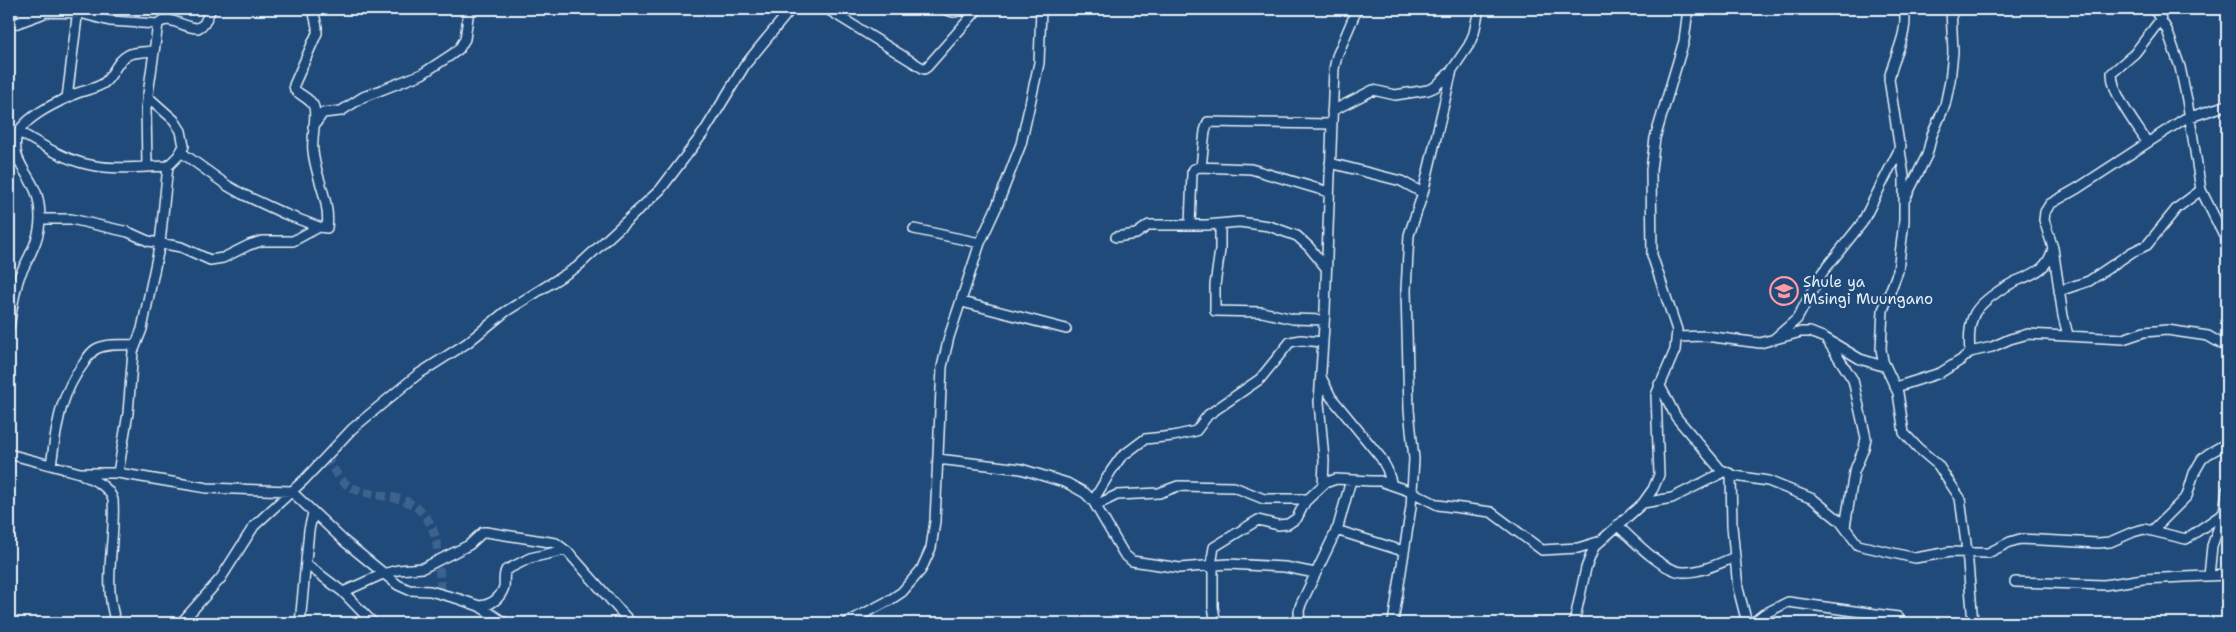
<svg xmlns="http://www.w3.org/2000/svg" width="2236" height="632" font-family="'Shantell Sans',sans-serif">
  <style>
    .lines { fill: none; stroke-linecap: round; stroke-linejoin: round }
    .minor-tunnel { stroke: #3d638d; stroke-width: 9; stroke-dasharray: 9 4.5; stroke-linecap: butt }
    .minor-casing { stroke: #e8f1f8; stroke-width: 12 }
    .minor { stroke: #1f4a7a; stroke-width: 9 }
    .labels { text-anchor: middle; stroke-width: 4.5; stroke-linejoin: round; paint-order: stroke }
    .poi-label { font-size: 15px; fill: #e8f1f8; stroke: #1f4a7a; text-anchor: start }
  </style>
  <rect width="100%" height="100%" fill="#1f4a7a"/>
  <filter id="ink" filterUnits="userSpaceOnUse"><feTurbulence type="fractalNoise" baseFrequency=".02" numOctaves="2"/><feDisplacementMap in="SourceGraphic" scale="10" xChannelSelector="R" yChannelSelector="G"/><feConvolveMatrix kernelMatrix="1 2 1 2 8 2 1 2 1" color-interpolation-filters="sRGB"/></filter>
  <g filter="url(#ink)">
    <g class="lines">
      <path class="minor-tunnel" d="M326,457C331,465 338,478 346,484C377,505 413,484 433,530C441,551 438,573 442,594"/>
      <defs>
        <path id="minor" d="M827,9L924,69L927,67L978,9
          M943,9L953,12L969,9
          M1904,9C1909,34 1894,55 1889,79L1904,176V221L1898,271L1883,310L1881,349L1883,361L1898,393L1904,433L1918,448L1938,465L1960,498L1967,551L1973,623
          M2154,9L2167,30L2180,67L2187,100L2201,190L2227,242
          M9,11L80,13L110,21L158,24
          M9,26L42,14
          M67,98L78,9
          M1332,111L1373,90L1395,95L1428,90L1435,87L1452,70
          M313,127L323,113L341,111L363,97L422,74L451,55L459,49L465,39L469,9
          M19,132C39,143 60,157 82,163C111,171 139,167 168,166
          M2147,142C2135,123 2112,95 2112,73L2135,53L2161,19
          M181,152L228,186L242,194L285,214L319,227L327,228C331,202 315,176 313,151C311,140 318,113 313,105C310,99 300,95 295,90L294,85L317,33V27L313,9
          M1330,163L1401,181L1423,193
          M147,166L146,108L158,24C168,13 185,29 198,28L204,24L211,9
          M1201,167L1205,131L1208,122L1331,124
          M1905,199L1927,155L1932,135L1945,105L1950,81L1953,52L1951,9
          M40,219H71L128,232L148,241L181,247L210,260L223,258L249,245L262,241H293L319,227
          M1220,224V250L1215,285V311L1262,312L1293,319L1324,320
          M1190,225L1192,173L1194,169L1199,167L1251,169L1329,192
          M914,229L980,243
          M1116,237L1136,234L1149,225H1207L1239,222L1269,226L1297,236L1309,247L1326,268
          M2053,248L2063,316L2068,335
          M2059,291L2089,281L2132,252L2147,245L2177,208L2201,190
          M962,302L1066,329
          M9,327C12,311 14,291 20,275C29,256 40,240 40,218C40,211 39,202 37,195C31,176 12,161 16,139C20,118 58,102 75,94C84,90 96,89 104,83C114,75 116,61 128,55C136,51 146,53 154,50
          M1677,337L1705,336L1760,343L1801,332H1810L1825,338L1860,359L1886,367
          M1774,339L1797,319L1822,273L1862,223L1901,146
          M1827,340L1853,380L1866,438L1864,448L1854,472L1845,527
          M1970,352C1969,341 1969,327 1973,317C1977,304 2002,288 2014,282C2033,274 2048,270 2053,248L2044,220L2045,212L2050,204L2078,188L2184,119L2227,105
          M1321,377L1331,397L1381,458L1387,469L1392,485
          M1659,384L1676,417L1720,469L1735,476L1768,481L1813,499L1840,521L1858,545L1915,558L1950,552L1988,553L2010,542L2020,539L2098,543L2110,542L2133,532L2144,529L2186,539L2227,511
          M1896,387L1940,373L1961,360L1970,352L1992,347L2010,339L2028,334L2123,339L2144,332L2167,330L2208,336L2227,347
          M9,454L80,473H118L207,488L291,491L344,541L398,585L409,590L430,591L459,599L479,606L505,623
          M938,459L1021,469L1067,483L1085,493L1093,501L1124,554L1132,561L1180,568L1228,564L1285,567L1315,573
          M51,465C57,426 59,396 84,363C87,358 91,352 96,349C107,343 123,345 135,345
          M118,473L128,413L133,352L142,329L160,243L168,166L178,156L184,146L181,131L174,120L147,96
          M83,475C95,481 109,486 113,500C116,541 102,582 116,623
          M1731,475L1732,526L1738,588L1747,623
          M1323,485L1324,460L1319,402L1325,310L1334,69L1337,56L1357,9
          M1093,501L1111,471L1121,457L1145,439L1173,436L1196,431L1208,415L1260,379L1290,342L1301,340L1322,342
          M1643,503L1672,498L1724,472
          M1096,505L1117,495L1159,493L1178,486L1234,487L1264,499H1307
          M1617,525C1632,539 1662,571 1683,572C1700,573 1720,563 1735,557
          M1336,530L1403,551
          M2152,531L2187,496L2194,473L2202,459L2208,454L2227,443
          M306,564L343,592L373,623
          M1211,565L1214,547L1258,520L1278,525L1288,524L1297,518L1305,502L1325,483L1336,479L1371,481H1380L1412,492L1438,505L1491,512L1542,550L1578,548L1598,542
          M1213,565V607L1216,623
          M2209,576L2212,546L2224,512L2227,490
          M2015,582L2104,585L2143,579L2227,575
          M343,592L383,574L398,570L423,568L469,545L483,532H486L556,543L569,553L631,623
          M479,606C491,605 500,599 504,587C505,581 503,576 506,570L530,558L565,550
          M181,623L221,578L254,526L304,480L352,429L417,375L467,343L505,312L577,267L660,190L704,132L745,65L791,9
          M300,623L309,530L313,513
          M846,623L890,600L902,592L921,570L931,548L935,521L942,367L949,337L980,243L997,206L1021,144L1039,63L1041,9
          M1300,623L1299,611L1301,604L1338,527L1351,480
          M1393,623L1411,507L1414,459L1409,410L1406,290L1409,235L1423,193L1452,70L1469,45L1474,33L1479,9
          M1574,623L1586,568L1594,547L1643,503L1653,489L1659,475L1656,395L1675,350L1677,330L1652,255L1651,170L1655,138L1684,41L1688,9
          M1753,623L1764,614L1788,602L1898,617L1902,623"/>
      </defs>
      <use href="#minor" class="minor-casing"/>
      <use href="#minor" class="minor"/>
    </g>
  </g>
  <defs>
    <symbol id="school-ring" viewBox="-11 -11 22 22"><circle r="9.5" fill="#1f4a7a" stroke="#ff9aa2" stroke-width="1.5"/><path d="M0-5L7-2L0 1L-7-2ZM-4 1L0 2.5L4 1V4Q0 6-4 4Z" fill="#ff9aa2"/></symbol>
  </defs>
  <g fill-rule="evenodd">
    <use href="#school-ring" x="1768" y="275" width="32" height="32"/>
  </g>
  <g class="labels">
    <g class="poi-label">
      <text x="1803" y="287">Shule ya<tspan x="1803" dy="17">Msingi Muungano</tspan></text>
    </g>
  </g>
  <rect width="2236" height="632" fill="none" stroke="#1f4a7a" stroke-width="30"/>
  <rect x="15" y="15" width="2206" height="602" fill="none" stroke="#e8f1f8" stroke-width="2" filter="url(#ink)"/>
</svg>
